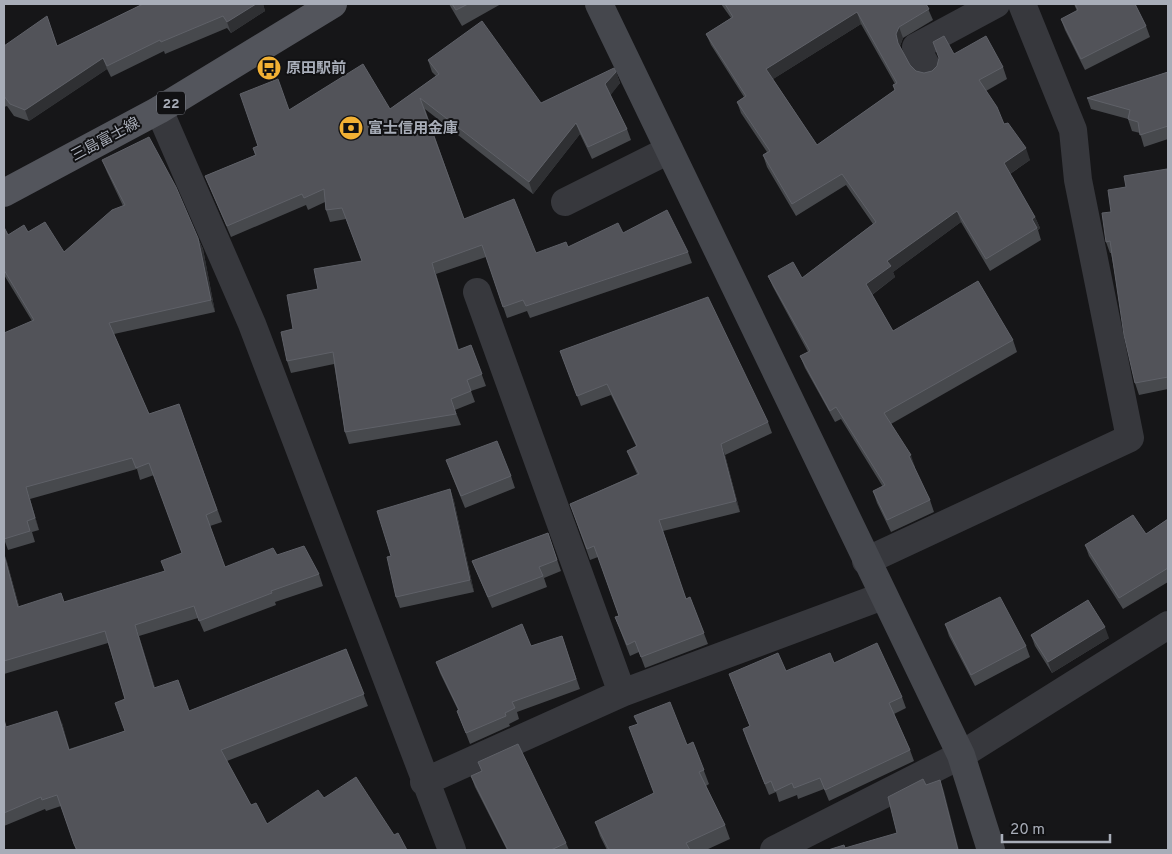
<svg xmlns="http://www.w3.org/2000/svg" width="1172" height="854" font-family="Overpass,'Noto Sans JP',sans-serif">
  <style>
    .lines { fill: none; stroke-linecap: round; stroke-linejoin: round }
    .street { stroke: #37383d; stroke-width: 28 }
    .secondary { stroke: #45474d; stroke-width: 28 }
    .primary { stroke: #53555c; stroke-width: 28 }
    .wall { fill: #47494d; fill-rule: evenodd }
    .shaded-wall { fill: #2f3033 }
    .building { fill: #525359; stroke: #5f6168; fill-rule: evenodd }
    .labels { text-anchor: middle; stroke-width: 4; stroke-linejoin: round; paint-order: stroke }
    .shield { fill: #111113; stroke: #7b7e86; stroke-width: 1 }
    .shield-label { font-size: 14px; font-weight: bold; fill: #a8adb8 }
    .poi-label { font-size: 15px; font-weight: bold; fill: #a8adb8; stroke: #111113; text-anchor: start }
    .street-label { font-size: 15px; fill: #a8adb8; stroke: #111113 }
  </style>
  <rect width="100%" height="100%" fill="#161618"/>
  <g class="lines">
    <path class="street" d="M928,69L916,47L996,4
      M159,110L252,324L452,850
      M565,202L669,150
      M477,292L622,693
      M866,561L1130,438L1078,180L1073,130L1022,4
      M424,782L622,693L883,596
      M774,850L961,755L1168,625"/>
    <path class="secondary" d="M599,4L961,755L991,850"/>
    <path class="primary" d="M4,193L159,110L333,4"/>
  </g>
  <path class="wall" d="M143,4H263L265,11L231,33L227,28L165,54L164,51L111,77L107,69L29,121L14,116L7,106L4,107V46L51,28L57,46Z
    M449,4H501L462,26Z
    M721,4H926L933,20L903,38L900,46L910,65L916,71L924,73L932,71L954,54L1003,67L1007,79L986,91L1004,124L1030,160L1010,174L1035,217L1040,228L1038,230L1041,240L990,271L961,222L893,272L895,277L872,295L893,331L1013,340L1017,352L891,424L915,467H914L930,500L934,512L891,532L877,503L873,491L883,487L841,419L835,422L805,368L800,356L808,352L773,287L768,276L802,278L873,224L846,185L796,216L767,167L763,155L767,152L741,113L737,102L744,97L711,45L706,34L731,18ZM861,24L895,84L893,85L895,90L817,145L773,79Z
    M1074,4H1135L1146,26L1150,37L1085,70L1065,30L1061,19L1077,11Z
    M428,60L541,103L616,72L620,83L610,95L627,129L631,140L592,159L580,134L533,194L425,109L464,219L536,253L568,247L623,233L688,252L692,263L530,318L527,311L507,318L486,257L436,274L459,350L471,345L486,386L471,391L475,402L455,410L461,425L349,444L345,432L334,364L291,373L287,361L293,329L318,289L362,261L346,219L330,222L326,210L325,202L308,210L306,205L231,237L205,176L255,155L253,148L258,146L289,110L390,109L436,76L432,72Z
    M1168,72V139L1144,147L1140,133L1132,131L1128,119L1091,109L1087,98Z
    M102,160L198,238L203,249L215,312L114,334L149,414L179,404L222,522L210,526L225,567L277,555L319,574L323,586L275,602L276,605L204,632L198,618L139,636L155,688L189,711L346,649L368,706L227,761L251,805L267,824L324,798L394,835L407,850H76L61,806L46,811L45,809L4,826V719L6,727L62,723L69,749L125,731V699L108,643L4,674V553L7,562L19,606L65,602L165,572L182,553L154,475L140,480L137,469L30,499L39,530L32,532L35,542L8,550L4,539L32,321L4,275V227L8,235L28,232L64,252L123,206L107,172Z
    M1167,169L1168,171V389L1139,395L1135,383L1111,253H1110L1106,242L1126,187Z
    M560,351L768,422L772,433L725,455L740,512L663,531L686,599L690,597L708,644L645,668L639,652L630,656L615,617L619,616L598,557L590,560L570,504L637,474L631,461L627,451L636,446L611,395L581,406Z
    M450,471L511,476L515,488L465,508Z
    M450,489L454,501L474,592L400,608L396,597L391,556Z
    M1168,519V582L1123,609L1089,556L1085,545L1146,534Z
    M548,533L561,571L544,578L547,587L492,608L472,561Z
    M945,624L1026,646L1030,657L975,686L949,636Z
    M1031,635L1109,638L1052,673L1035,646Z
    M562,636L580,689L517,712L519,719L509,724L510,726L470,744L461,721L457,711L458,710L440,673L436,662L531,646Z
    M834,663L902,697L906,708L894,714L910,750L914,761L829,801L824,789L798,799L797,795L779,802L776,792L769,795L747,741L743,729L750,727L729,674L786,671Z
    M693,742L709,784L706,786L725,825L730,839L706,850H607L600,836L595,822L654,793L687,745Z
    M478,762L566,843L569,850H507L475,787L471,776L482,771Z"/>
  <path class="shaded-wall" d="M256,4H263L265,11L231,33L227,22Z
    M857,12L861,24L770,81L766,69Z
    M899,27L903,38L900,46L902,54L898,43L896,34Z
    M103,58L107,69L29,121L25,110Z
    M616,72L620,83L610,96L605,84Z
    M576,123L580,134L533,194L529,182Z
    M1026,148L1030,160L1008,175L1004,163Z
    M957,211L961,222L893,272L895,277L870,296L866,284L887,261Z
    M1035,217L1040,228L1038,230L1032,219Z
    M198,238L203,249L215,312L211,300Z
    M432,263L436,274L462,362L458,350Z
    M721,444L725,455L740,512L736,501Z
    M911,455L915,467L913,468L909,456Z
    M26,487L30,499L39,530L35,518Z
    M450,489L454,501L474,592L470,580Z
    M4,553L7,562L22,618L18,607Z
    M135,625L139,636L159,700L154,688Z
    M1105,627L1109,638L1052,673L1048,662Z
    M57,711L62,723L73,761L69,750Z
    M940,780L944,791L959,850H958Z"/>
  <path class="building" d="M143,4H256L227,22L223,16L161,42L160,40L107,66L103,58L25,110L10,104L4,96V46L47,16L57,46Z
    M452,4H468L456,10Z
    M725,4H926L929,9L899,27L896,34L898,43L910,65L916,71L924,73L932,71L937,66L939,58L933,42L944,36L954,54L986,36L1003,67L979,80L997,107L1004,124L1008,123L1026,148L1004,163L1035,217L1032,219L1037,228L986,259L957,211L887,261L891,266L866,284L893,331L978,281L1013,340L884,413L911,455L909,456L930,500L887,520L873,491L885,485L836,407L830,411L800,356L810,351L768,276L793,262L802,278L876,222L842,174L792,204L763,155L770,151L737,102L746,96L706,34L733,17ZM857,12L897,83L893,85L895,90L817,145L766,69Z
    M1075,4H1135L1146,26L1081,59L1061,19L1078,10Z
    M482,21L541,103L614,68L616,72L605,84L627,129L588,147L576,123L529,182L420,98L464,219L514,199L536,253L566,242L568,247L618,223L623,233L667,210L688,252L526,306L523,300L503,307L482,245L432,263L458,350L471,345L482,374L467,380L471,391L451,399L456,414L345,432L333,352L287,361L281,332L293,329L287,295L318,289L314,269L362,261L342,208L326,210L324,189L304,198L302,194L227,226L205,176L256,155L253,148L258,146L240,94L278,79L289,110L363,64L390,109L439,74L428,60Z
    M1168,72V126L1140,135L1138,122L1128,119L1130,110L1087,98Z
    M149,137L176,187L198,238L211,300L109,323L149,414L179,404L217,510L206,515L225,567L273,548L277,555L304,546L319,574L271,591L272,593L199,621L194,606L135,625L154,688L178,680L189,711L346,649L364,694L221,750L251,805L256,803L267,824L318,790L324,798L356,777L394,835L398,833L407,850H77L74,844L57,795L42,800L41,797L4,813V719L6,727L57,711L69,750L125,731L115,703L125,699L105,631L4,661V555L18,607L61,593L64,602L165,571L161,561L182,553L149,463L136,468L132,458L26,487L35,518L27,521L30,531L4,539V333L34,320L4,270V227L8,235L24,225L28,232L45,222L64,252L112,210L125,205L102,160Z
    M1167,169L1168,176V377L1135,383L1124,335L1110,241L1106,242L1102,213L1111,212L1108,190L1126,187L1124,176Z
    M708,297L768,422L721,444L736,501L659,520L686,599L690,597L704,633L641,657L635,641L627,645L615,617L619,616L594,546L587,549L570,504L639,474L627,451L637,446L607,384L577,396L560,351Z
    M497,441L511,476L461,496L446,460Z
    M450,489L470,580L396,597L387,557L391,556L377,511Z
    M1133,515L1146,534L1168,519V568L1119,598L1085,545Z
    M548,533L557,560L539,567L543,576L488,597L472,561Z
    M1000,597L1026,646L971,675L945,624Z
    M1088,600L1105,627L1048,662L1031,635Z
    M522,624L531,646L562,636L576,679L512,702L515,708L505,713L506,716L466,733L457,711L459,710L436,662Z
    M877,643L902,697L889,703L910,750L825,790L820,778L794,788L792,783L775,791L771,781L765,784L743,729L750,726L729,674L778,653L786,671L830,653L834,663Z
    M670,702L687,745L693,742L704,770L699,772L725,825L686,843L690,850H609L595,822L654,793L629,727L638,724L634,716Z
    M518,744L566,843L551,850H508L471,776L482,771L478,762Z
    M923,779L926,785L940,780L958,850H828L844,845L845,848L897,833L888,797Z"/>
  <defs>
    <symbol id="bus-disc" viewBox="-11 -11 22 22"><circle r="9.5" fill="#f2b134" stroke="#111113"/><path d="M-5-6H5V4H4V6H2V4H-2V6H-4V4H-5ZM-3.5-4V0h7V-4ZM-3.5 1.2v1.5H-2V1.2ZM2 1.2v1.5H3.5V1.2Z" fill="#111"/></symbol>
    <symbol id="bank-disc" viewBox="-11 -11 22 22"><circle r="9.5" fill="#f2b134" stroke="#111113"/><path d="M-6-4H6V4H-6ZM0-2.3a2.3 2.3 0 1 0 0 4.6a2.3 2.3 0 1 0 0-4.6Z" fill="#111"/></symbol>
  </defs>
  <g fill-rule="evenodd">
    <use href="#bus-disc" x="255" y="54" width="28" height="28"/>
    <use href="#bank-disc" x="337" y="114" width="28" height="28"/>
  </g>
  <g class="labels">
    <rect class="shield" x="157" y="91.5" width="28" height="23" rx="4"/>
    <g class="shield-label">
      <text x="171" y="108">22</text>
    </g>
    <g class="poi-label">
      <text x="286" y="73">原田駅前</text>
      <text x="368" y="133">富士信用金庫</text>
    </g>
    <g class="street-label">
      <text transform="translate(105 139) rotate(-28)" y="5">三島富士線</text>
    </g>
  </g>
  <rect width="1172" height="854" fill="none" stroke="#a8adb8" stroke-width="10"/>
  <path d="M1002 834v8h108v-8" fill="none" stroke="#a8adb8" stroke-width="2.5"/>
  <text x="1010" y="834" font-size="15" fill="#a8adb8" stroke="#111113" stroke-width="4" paint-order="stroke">20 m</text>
</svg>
